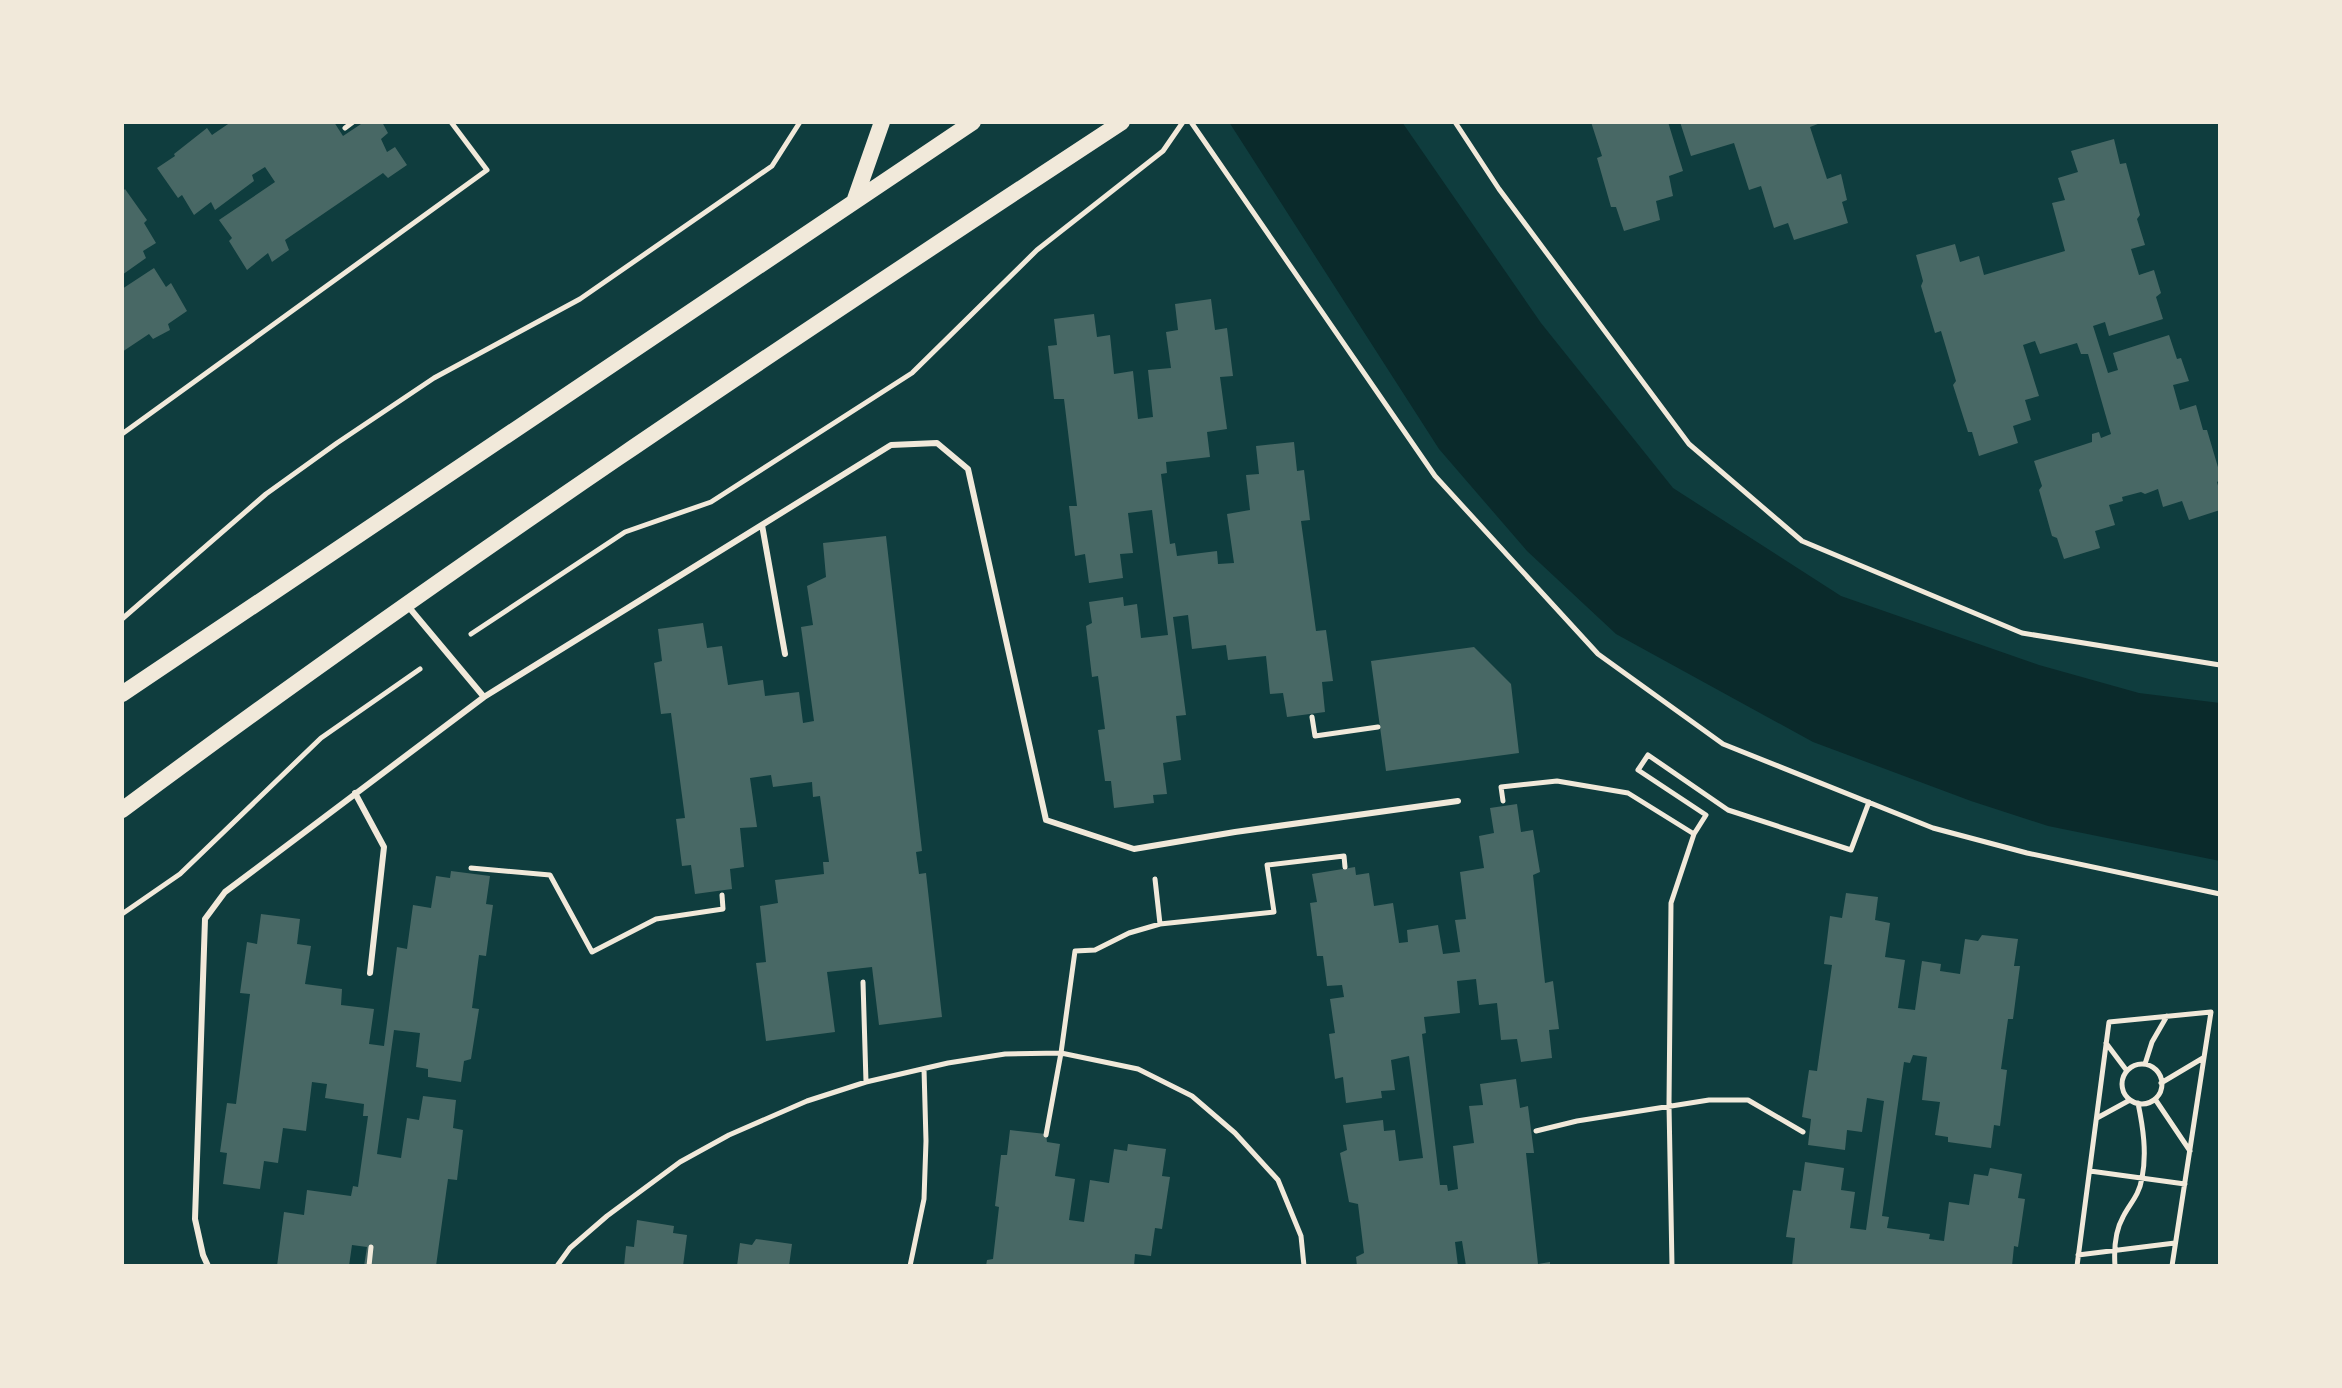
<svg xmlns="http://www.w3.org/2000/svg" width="2342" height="1388" font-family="'Noto Sans',sans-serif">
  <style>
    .water { fill: #0a2a2b }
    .building { fill: #486865 }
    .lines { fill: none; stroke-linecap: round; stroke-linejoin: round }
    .path { stroke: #f1e9da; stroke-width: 5 }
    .service { stroke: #f1e9da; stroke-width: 6 }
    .secondary { stroke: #f1e9da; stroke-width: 16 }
  </style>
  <rect width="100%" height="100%" fill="#0f3d3e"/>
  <path class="water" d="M1229,122H1402L1541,323L1673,488L1841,596L2039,665L2139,693L2220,703V861L2048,826L1971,801L1813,742L1616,634L1527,551L1439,449Z"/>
  <path class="building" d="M231,122H334L343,136L364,122H382L388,133L381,139L387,152L395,147L407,165L388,178L383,173L285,240L289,250L272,262L268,253L247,270L229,241L232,238L219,220L275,182L265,167L252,175L254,181L215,210L211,202L194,215L182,195L178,198L157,168L175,156L174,154L207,128L212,135Z
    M1591,122H1668L1683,171L1669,176L1673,196L1656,201L1660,220L1624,231L1616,207H1611L1597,158L1602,156Z
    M1680,122H1823L1810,127L1827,179L1841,174L1847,200L1842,202L1848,223L1794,240L1788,223L1774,228L1761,186L1749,190L1734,143L1691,156Z
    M2114,139L2120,164L2126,163L2140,215L2137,219L2145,245L2131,249L2139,275L2154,270L2161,293L2156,297L2163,319L2109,336L2105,322L2093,326L2108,373L2118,370L2113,353L2169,335L2177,359L2181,358L2189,381L2173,385L2180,410L2196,405L2203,430H2207L2220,474V480L2217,482L2220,493V510L2189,520L2182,501L2163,507L2158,489L2145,494L2141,492L2122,497L2123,501L2109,505L2115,525L2095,531L2100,548L2064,559L2057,538L2052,536L2039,490L2042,486L2034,461L2092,442V434L2099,432L2101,438L2111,434L2088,354H2081L2077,343L2040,354L2035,341L2023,345L2039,396L2025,400L2031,420L2013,426L2018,443L1979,456L1972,432H1968L1953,385L1956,381L1941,331L1935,333L1921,286L1923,281L1916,255L1955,244L1960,262L1979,256L1984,275L2065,251L2052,203L2065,200L2058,178L2078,172L2071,151Z
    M125,189L147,220L144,223L156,243L143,251L146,258L122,275V192Z
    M154,268L166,287L171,283L187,311L168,324L170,330L153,339L149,334L122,352V289Z
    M1211,299L1215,330L1227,328L1233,376L1220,377L1227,429L1207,432L1210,457L1166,462L1167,473L1161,474L1170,544L1175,543L1177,556L1217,551L1218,564L1234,563L1227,514L1250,510L1246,475L1259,474L1256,446L1294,442L1297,471L1304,470L1310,520L1301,521L1316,631L1326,630L1333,681L1322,682L1325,712L1287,717L1283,693L1270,694L1266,656L1228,660L1226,645L1192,649L1188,615L1173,617L1186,715L1176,716L1181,760L1163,763L1167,794L1153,795L1154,803L1114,808L1111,781H1105L1098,730L1105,729L1098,676L1092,677L1086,626L1092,623L1089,602L1123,597L1124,606L1137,604L1141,638L1168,635L1152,510L1128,513L1133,553L1120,554L1123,578L1089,583L1085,554L1075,556L1069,506H1077L1064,399H1054L1048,346L1057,345L1054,319L1094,314L1097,337L1110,335L1114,374L1133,371L1138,419L1153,417L1148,370L1171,368L1166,332L1178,330L1175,304Z
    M886,536L922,851L916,852L919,874L926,873L942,1017L879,1025L872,967L827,972L835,1032L766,1041L756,963L766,962L760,906L778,903L775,880L824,874L823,862H829L820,796L813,797L812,782L773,787L771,775L750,778L757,827L740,828L744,867L730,869L732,889L695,894L691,865L682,866L676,819L685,818L671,713L661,714L654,663L662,661L658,629L703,623L707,648L722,646L728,685L763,680L765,696L799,692L803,723L814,721L801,627L813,625L807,586L826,577L823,543Z
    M1474,647L1511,684L1519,753L1386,771L1371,661Z
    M1517,804L1521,832L1533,830L1540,872L1533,875L1545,983L1553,981L1559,1029L1549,1030L1552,1058L1521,1062L1517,1039L1501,1040L1497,1003L1479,1005L1476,979L1457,981L1460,1013L1424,1017L1426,1033L1422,1034L1440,1185H1447L1448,1191L1458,1189L1453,1146L1474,1143L1469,1106L1483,1105L1480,1084L1516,1079L1520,1108L1528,1106L1534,1153H1526L1538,1264L1550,1262V1266H1466L1462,1241L1455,1242L1458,1266H1357L1356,1257L1364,1253L1358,1204L1349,1202L1340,1153L1347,1150L1343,1125L1383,1120L1384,1131L1395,1130L1399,1161L1423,1158L1409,1056L1391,1060L1395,1090L1381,1091L1382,1098L1346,1103L1343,1077L1335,1079L1329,1034L1335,1033L1330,999L1344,997L1342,985L1327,986L1323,956H1317L1310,903L1317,902L1312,874L1355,867L1356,875L1369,873L1374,906L1393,903L1399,943L1408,942L1407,930L1438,925L1443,954L1460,952L1455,920L1466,919L1460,872L1484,868L1479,836L1494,833L1490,808Z
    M451,871L490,876L486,904L493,905L486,956L479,955L472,1008L479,1009L471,1059L464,1061L461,1082L428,1077V1069L416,1067L420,1033L394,1030L377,1154L401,1158L407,1118L419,1120L423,1096L456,1100L453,1128L463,1130L457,1180L448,1179L436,1266H364L367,1247L352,1245L349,1266H277L284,1212L304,1215L307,1190L351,1196L353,1186L358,1187L368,1116H363L364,1104L325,1098L327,1084L312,1082L306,1131L283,1128L278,1163L264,1161L260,1189L223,1184L227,1153L220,1152L227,1103L236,1104L250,994L240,993L247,942L257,944L261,914L300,919L297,944L311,946L305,984L342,989L341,1005L374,1009L369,1044L384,1046L397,947L407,949L413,905L431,908L436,876L450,878Z
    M1846,893L1878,897L1875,920L1890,923L1885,957L1905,960L1898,1008L1915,1010L1922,961L1941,964L1940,971L1960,974L1965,939L1978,941L1982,935L2018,939L2014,966H2020L2013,1019H2008L2001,1069L2007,1070L2000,1126L1994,1125L1991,1148L1948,1142V1137L1935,1135L1940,1102L1922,1100L1927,1057L1913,1055L1910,1063L1904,1062L1882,1216L1889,1217L1887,1228L1930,1234L1929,1239L1944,1241L1949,1202L1969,1205L1974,1174L1988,1176L1990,1168L2022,1174L2018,1198L2025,1199L2018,1247L2014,1246L2012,1266H1792L1795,1238L1786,1237L1793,1190L1801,1191L1805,1162L1844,1168L1841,1190L1855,1192L1850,1228L1866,1230L1884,1101L1867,1098L1862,1132L1847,1130L1845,1150L1808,1145L1811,1119L1802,1117L1809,1070L1817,1071L1832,965L1824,964L1830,916L1842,918Z
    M1010,1130L1046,1134L1047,1142L1060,1144L1055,1176L1075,1179L1069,1220L1084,1222L1090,1180L1109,1183L1114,1149L1127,1151L1128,1144L1166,1149L1162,1176L1170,1177L1162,1229L1155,1228L1151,1256L1135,1254L1134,1266H986L987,1260L993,1259L999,1207L995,1206L1001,1155H1007Z
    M637,1220L674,1226L673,1233L687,1235L683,1266H624L626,1246L634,1247Z
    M756,1239L792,1244L789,1266H737L740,1243L752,1245Z"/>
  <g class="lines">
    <path class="path" d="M1191,122L1435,476L1598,654L1723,744L1933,828L2027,853L2220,894
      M1455,122L1499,189L1689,444L1802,541L2022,633L2220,665
      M345,128L353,122
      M122,434L487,170L451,122
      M122,619L266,494L337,443L434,378L580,299L772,166L800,122
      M471,634L625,532L711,502L912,373L1037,250L1163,151L1183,122
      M1312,717L1315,736L1378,727
      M1503,801L1501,787L1557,781L1628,793L1694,834L1706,815L1638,770L1648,755L1728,810L1851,850L1869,802
      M471,868L550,875L592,952L656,919L723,909L722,895
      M1155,879L1160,924L1274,912L1267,865L1344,856L1345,867
      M122,914L180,874L321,738L420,669
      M863,982L866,1082
      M2106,1043L2127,1071
      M2145,1064L2152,1042L2167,1016
      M2122 1084a20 20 0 1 1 40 0a20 20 0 1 1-40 0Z
      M2161,1083L2203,1058
      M2155,1099L2190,1151
      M2097,1118L2130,1100
      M1536,1131L1577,1121L1709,1100H1748L1803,1132
      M1046,1135L1061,1053L1075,951L1095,950L1129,933L1160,924
      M2090,1171L2185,1184
      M2078,1255L2175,1243
      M369,1266L371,1247
      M557,1266L570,1248L607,1216L680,1162L729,1135L807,1101L866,1082L948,1063L1005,1054L1061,1053L1138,1069L1192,1096L1235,1133L1278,1180L1301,1236L1304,1266
      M910,1266L924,1199L926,1141L924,1069
      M1672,1266L1669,1105L1671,903L1694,834
      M2077,1266L2109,1022L2211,1012L2172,1266
      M2115,1266C2114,1251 2115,1231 2123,1217C2130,1203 2139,1196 2142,1178C2147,1153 2143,1127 2138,1103"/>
    <path class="service" d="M762,525L785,654
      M407,605L484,697
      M355,793L384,847L370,973
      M208,1266L203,1255L195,1219L205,919L225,892L484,697L891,445L937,443L968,469L1046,820L1134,849L1235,832L1458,801"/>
    <path class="secondary" d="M854,202L882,122
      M122,694L973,122
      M122,810C447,568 784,344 1122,122"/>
  </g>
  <rect width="2342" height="1388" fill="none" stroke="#f1e9da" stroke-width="248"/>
</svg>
